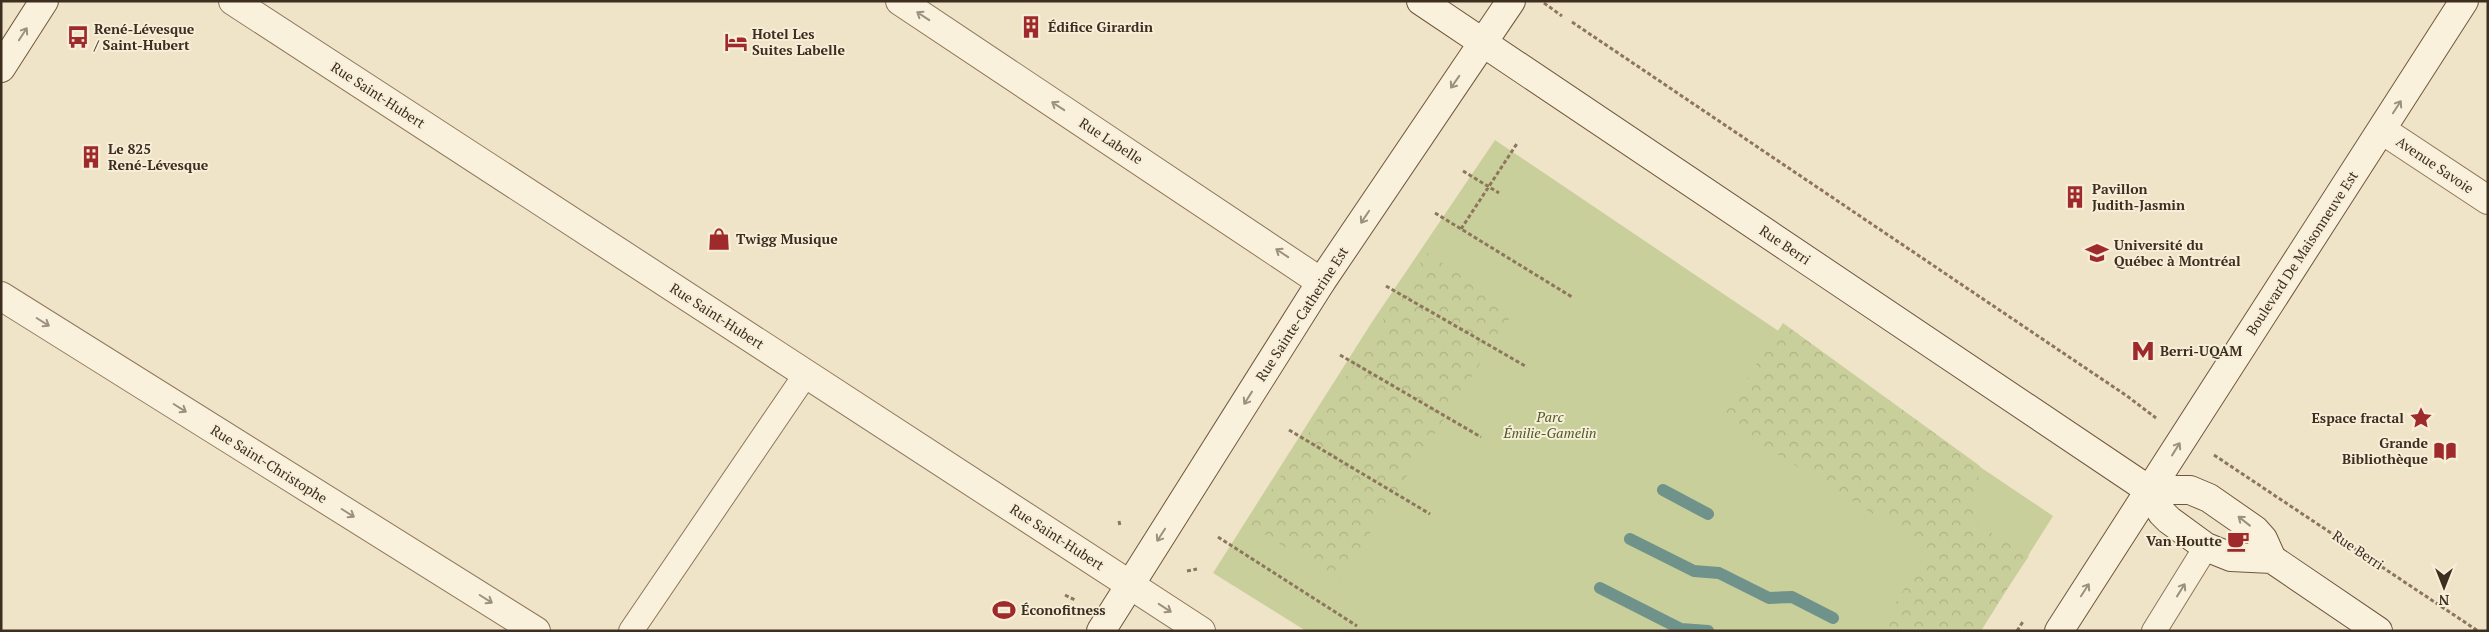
<svg xmlns="http://www.w3.org/2000/svg" width="2489" height="632" font-family="'PT Serif',serif">
  <style>
    .green { fill: #c9cf9b }
    .forest { fill: url(#forest-crowns) }
    .lines { fill: none; stroke-linecap: round; stroke-linejoin: round }
    .stream { stroke: #6f938a; stroke-width: 12 }
    .lane-casing { stroke: #8d765c; stroke-width: 26 }
    .street-casing { stroke: #8d765c; stroke-width: 30 }
    .secondary-casing { stroke: #6f573f; stroke-width: 30 }
    .path { stroke: #8d765c; stroke-width: 3; stroke-dasharray: 4 2.5; stroke-linecap: butt }
    .lane { stroke: #faf1dc; stroke-width: 24 }
    .street { stroke: #faf1dc; stroke-width: 28 }
    .secondary { stroke: #faf1dc; stroke-width: 28 }
    .oneway { stroke: #9c907e }
    .labels { text-anchor: middle; stroke-width: 4; stroke-linejoin: round; paint-order: stroke }
    .poi-label { font-size: 14px; font-weight: bold; fill: #3d2e20; stroke: #f7eed8; text-anchor: start }
    .street-label { font-size: 14px; fill: #3d2e20; stroke: #f7eed8 }
    .park-label { font-size: 14px; font-style: italic; fill: #4d5a26; stroke: #f7eed8 }
  </style>
  <defs>
    <pattern id="forest-crowns" width="20" height="18" patternUnits="userSpaceOnUse" patternTransform="scale(1.25)"><rect width="20" height="18" fill="#c9cf9b"/><path d="M2 6a3 3 0 1 1 6 0M12 15a3 3 0 1 1 6 0" fill="none" stroke="#aeb285"/></pattern>
  </defs>
  <rect width="100%" height="100%" fill="#f0e4c8"/>
  <path class="green" d="M1495,140L2053,516L1981,631H1306L1213,573L1372,322Z"/>
  <path class="forest" d="M1427,253L1515,310L1338,582L1249,524Z
    M1783,323L1980,466L1973,522L2029,556L1979,631H1878L1929,549L1721,419Z"/>
  <g class="lines">
    <path class="stream" d="M1663,490L1708,514
      M1630,539L1694,571L1719,573L1769,598L1792,597L1833,618
      M1600,588L1681,629L1708,631"/>
    <defs>
      <path id="lane" d="M631,631L806,374
        M2154,631L2206,547"/>
      <path id="street" d="M233,1L1201,631
        M900,1L1321,282
        M2382,130L2488,200
        M1,296L536,631"/>
      <path id="secondary" d="M1421,1L2149,490L2162,513L2169,520L2206,547L2231,557L2272,559L2378,631
        M1,68L44,1
        M2149,490H2190L2209,498L2255,530L2263,539L2272,559
        M1101,631L1321,282L1511,1
        M2059,631L2464,1"/>
    </defs>
    <use href="#lane" class="lane-casing"/>
    <use href="#street" class="street-casing"/>
    <use href="#secondary" class="secondary-casing"/>
    <path class="path" d="M1544,3L1562,16
      M1572,22L2127,396L2156,418
      M1463,171L1499,193
      M1435,213L1572,297
      M1461,229L1518,142
      M1386,286L1527,367
      M1340,355L1481,437
      M1289,430L1430,514
      M2214,455L2478,631
      M1119,521L1120,526
      M1218,537L1357,626
      M1187,571L1197,569
      M1065,595L1075,600
      M2017,631L2024,620"/>
    <use href="#lane" class="lane"/>
    <use href="#street" class="street"/>
    <use href="#secondary" class="secondary"/>
  </g>
  <defs><path id="oneway-shaft" d="M-6 0H5M1.5-3L5.5 0L1.5 3" fill="none" stroke-width="1.6" stroke-linecap="round" stroke-linejoin="round" transform="scale(1.25)"/></defs>
  <g class="oneway">
    <use href="#oneway-shaft" transform="translate(923 16) rotate(-147)"/>
    <use href="#oneway-shaft" transform="translate(23 34) rotate(-57)"/>
    <use href="#oneway-shaft" transform="translate(1455 82) rotate(125)"/>
    <use href="#oneway-shaft" transform="translate(1058 106) rotate(-147)"/>
    <use href="#oneway-shaft" transform="translate(2397 107) rotate(-57)"/>
    <use href="#oneway-shaft" transform="translate(1365 217) rotate(124)"/>
    <use href="#oneway-shaft" transform="translate(1282 253) rotate(-146)"/>
    <use href="#oneway-shaft" transform="translate(43 322) rotate(32)"/>
    <use href="#oneway-shaft" transform="translate(1248 398) rotate(122)"/>
    <use href="#oneway-shaft" transform="translate(180 408) rotate(32)"/>
    <use href="#oneway-shaft" transform="translate(2176 449) rotate(-58)"/>
    <use href="#oneway-shaft" transform="translate(348 513) rotate(32)"/>
    <use href="#oneway-shaft" transform="translate(2244 521) rotate(-142)"/>
    <use href="#oneway-shaft" transform="translate(1161 535) rotate(123)"/>
    <use href="#oneway-shaft" transform="translate(2085 590) rotate(-57)"/>
    <use href="#oneway-shaft" transform="translate(2181 590) rotate(-58)"/>
    <use href="#oneway-shaft" transform="translate(486 599) rotate(32)"/>
    <use href="#oneway-shaft" transform="translate(1165 608) rotate(33)"/>
  </g>
  <defs>
    <symbol id="building-bare" viewBox="-9 -9 18 18"><path d="M-4-6H4V6H1V3H-1V6H-4ZM-2.5-4.3h1.7v1.8h-1.7ZM.8-4.3h1.7v1.8H.8ZM-2.5-1h1.7V.8h-1.7ZM.8-1h1.7V.8H.8Z" fill="#9e2a2b" stroke="#f7eed8" stroke-width="2.5" paint-order="stroke"/></symbol>
    <symbol id="bus-bare" viewBox="-9 -9 18 18"><path d="M-5-6H5V4H4V6H2V4H-2V6H-4V4H-5ZM-3.5-4V0h7V-4ZM-3.5 1.2v1.5H-2V1.2ZM2 1.2v1.5H3.5V1.2Z" fill="#9e2a2b" stroke="#f7eed8" stroke-width="2.5" paint-order="stroke"/></symbol>
    <symbol id="hotel-bare" viewBox="-9 -9 18 18"><path d="M-6-4.5h1.5V1H6V5H4.5V3h-9V5H-6ZM-4 0a1.8 1.8 0 1 1 3.6 0ZM.5 0V-2.5h3Q6-2.5 6 0Z" fill="#9e2a2b" stroke="#f7eed8" stroke-width="2.5" paint-order="stroke"/></symbol>
    <symbol id="shop-bare" viewBox="-9 -9 18 18"><path d="M-5-2.5h2.3a2.7 3.5 0 0 1 5.4 0H5L5.5 6h-11ZM-1.5-2.5h3a1.5 2.3 0 0 0-3 0Z" fill="#9e2a2b" stroke="#f7eed8" stroke-width="2.5" paint-order="stroke"/></symbol>
    <symbol id="university-bare" viewBox="-9 -9 18 18"><path d="M0-5L7-2L0 1L-7-2ZM-4 1L0 2.5L4 1V4Q0 6-4 4Z" fill="#9e2a2b" stroke="#f7eed8" stroke-width="2.5" paint-order="stroke"/></symbol>
    <symbol id="metro-bare" viewBox="-9 -9 18 18"><path d="M-5.5 5V-5H-3L0 0L3-5H5.5V5H3V-.5L0 4L-3-.5V5Z" fill="#9e2a2b" stroke="#f7eed8" stroke-width="2.5" paint-order="stroke"/></symbol>
    <symbol id="sight-bare" viewBox="-9 -9 18 18"><path d="M0-6L1.8-2.2L6-1.7L2.9 1.2L3.7 5.4L0 3.3L-3.7 5.4L-2.9 1.2L-6-1.7L-1.8-2.2Z" fill="#9e2a2b" stroke="#f7eed8" stroke-width="2.5" paint-order="stroke"/></symbol>
    <symbol id="library-bare" viewBox="-9 -9 18 18"><path d="M-6-4Q-3-5.5-.7-3.5V5Q-3 3-6 4ZM6-4Q3-5.5 .7-3.5V5Q3 3 6 4Z" fill="#9e2a2b" stroke="#f7eed8" stroke-width="2.5" paint-order="stroke"/></symbol>
    <symbol id="cafe-bare" viewBox="-9 -9 18 18"><path d="M-5.5-4.5H6V0H3Q3 3.5 0 3.5H-2.5Q-5.5 3.5-5.5 0ZM3-3.2v2h1.7v-2ZM-6 4.5H4V6H-6Z" fill="#9e2a2b" stroke="#f7eed8" stroke-width="2.5" paint-order="stroke"/></symbol>
    <symbol id="stadium-bare" viewBox="-9 -9 18 18"><path d="M0-5a6.5 5 0 1 0 0 10a6.5 5 0 1 0 0-10ZM-3.5-1.8h7v3.6h-7Z" fill="#9e2a2b" stroke="#f7eed8" stroke-width="2.5" paint-order="stroke"/></symbol>
  </defs>
  <g fill-rule="evenodd">
    <use href="#building-bare" x="1015" y="11" width="32" height="32"/>
    <use href="#bus-bare" x="62" y="21" width="32" height="32"/>
    <use href="#hotel-bare" x="720" y="26" width="32" height="32"/>
    <use href="#building-bare" x="75" y="141" width="32" height="32"/>
    <use href="#building-bare" x="2059" y="181" width="32" height="32"/>
    <use href="#shop-bare" x="703" y="223" width="32" height="32"/>
    <use href="#university-bare" x="2081" y="237" width="32" height="32"/>
    <use href="#metro-bare" x="2127" y="335" width="32" height="32"/>
    <use href="#sight-bare" x="2405" y="402" width="32" height="32"/>
    <use href="#library-bare" x="2429" y="435" width="32" height="32"/>
    <use href="#cafe-bare" x="2222" y="525" width="32" height="32"/>
    <use href="#stadium-bare" x="988" y="594" width="32" height="32"/>
  </g>
  <g class="labels">
    <g class="poi-label">
      <text x="1048" y="32">Édifice Girardin</text>
      <text x="94" y="34">René-Lévesque<tspan x="94" dy="16">/ Saint-Hubert</tspan></text>
      <text x="752" y="39">Hotel Les<tspan x="752" dy="16">Suites Labelle</tspan></text>
      <text x="108" y="154">Le 825<tspan x="108" dy="16">René-Lévesque</tspan></text>
      <text x="2092" y="194">Pavillon<tspan x="2092" dy="16">Judith-Jasmin</tspan></text>
      <text x="736" y="244">Twigg Musique</text>
      <text x="2114" y="250">Université du<tspan x="2114" dy="16">Québec à Montréal</tspan></text>
      <text x="2160" y="356">Berri-UQAM</text>
      <text x="2404" y="423" text-anchor="end">Espace fractal</text>
      <text x="2428" y="448" text-anchor="end">Grande<tspan x="2428" dy="16">Bibliothèque</tspan></text>
      <text x="2222" y="546" text-anchor="end">Van Houtte</text>
      <text x="1021" y="615">Éconofitness</text>
    </g>
    <g class="street-label">
      <text transform="translate(378 95) rotate(33)" y="5">Rue Saint-Hubert</text>
      <text transform="translate(1111 141) rotate(33)" y="5">Rue Labelle</text>
      <text transform="translate(2435 165) rotate(34)" y="5">Avenue Savoie</text>
      <text transform="translate(1785 245) rotate(34)" y="5">Rue Berri</text>
      <text transform="translate(2302 253) rotate(-57)" y="5">Boulevard De Maisonneuve Est</text>
      <text transform="translate(1302 314) rotate(-57)" y="5">Rue Sainte-Catherine Est</text>
      <text transform="translate(717 316) rotate(33)" y="5">Rue Saint-Hubert</text>
      <text transform="translate(269 464) rotate(32)" y="5">Rue Saint-Christophe</text>
      <text transform="translate(1057 537) rotate(33)" y="5">Rue Saint-Hubert</text>
      <text transform="translate(2358 550) rotate(34)" y="5">Rue Berri</text>
    </g>
    <g class="park-label">
      <text x="1550" y="422">Parc<tspan x="1550" dy="16">Émilie-Gamelin</tspan></text>
    </g>
  </g>
  <rect width="2489" height="632" fill="none" stroke="#3d2e20" stroke-width="5"/>
  <g transform="translate(2444 587) rotate(180)" stroke="#f7eed8" stroke-width="4" paint-order="stroke">
  <path d="M0-4L9 19L0 12L-9 19Z" fill="#3d2e20"/>
  <text y="-8" font-size="14" font-weight="bold" text-anchor="middle" fill="#3d2e20">N</text>
  </g>
</svg>
